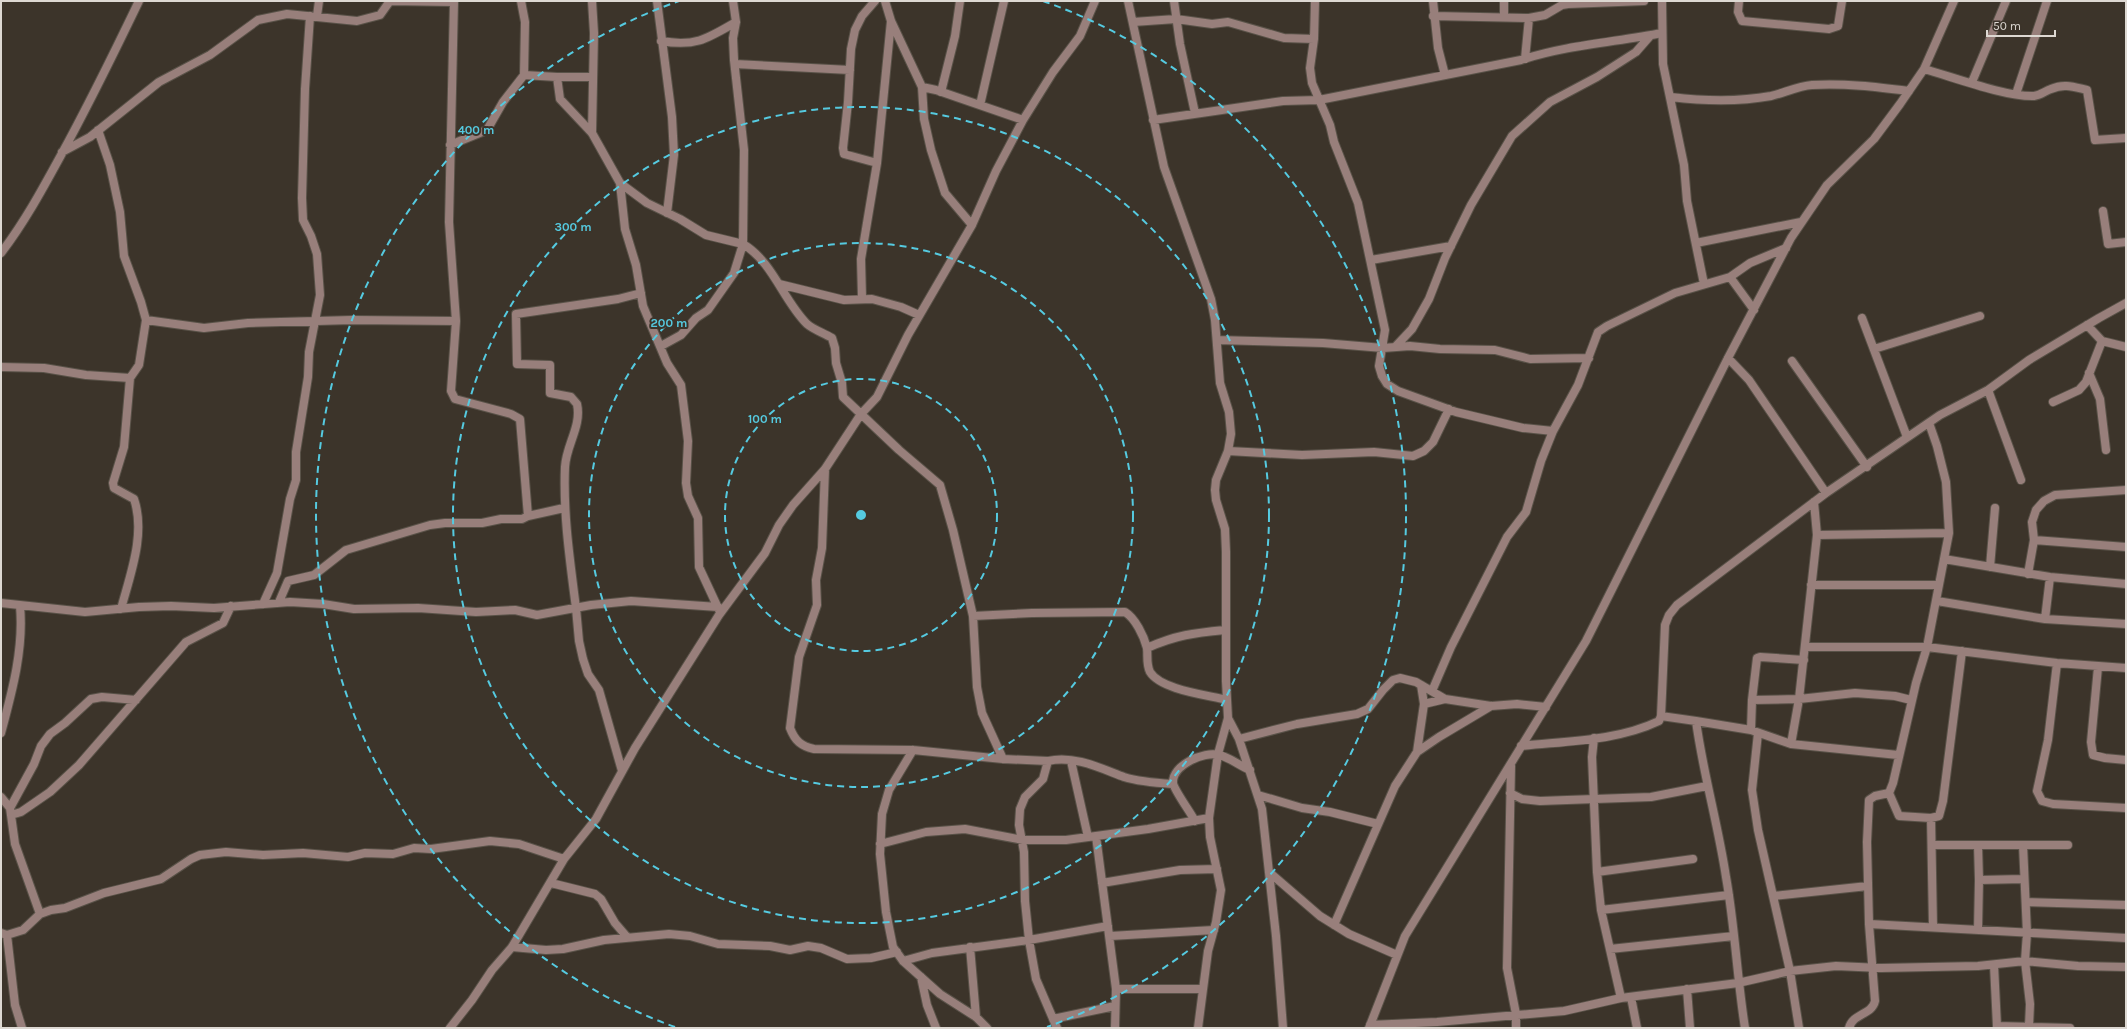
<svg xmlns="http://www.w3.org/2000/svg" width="2127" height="1029" font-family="Karla,sans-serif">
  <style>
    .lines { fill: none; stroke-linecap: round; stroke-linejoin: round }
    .minor-casing { stroke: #595248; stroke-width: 10 }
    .minor { stroke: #987f7b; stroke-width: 8 }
    .ring { fill: none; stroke: #55cae0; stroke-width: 2; stroke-dasharray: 7 5 }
    .centre { fill: #55cae0; stroke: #3c342a; stroke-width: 2 }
    .ring-label { font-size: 12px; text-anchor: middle; font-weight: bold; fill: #55cae0; stroke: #3c342a; stroke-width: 4; stroke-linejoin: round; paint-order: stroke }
  </style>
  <rect width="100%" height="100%" fill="#3c342a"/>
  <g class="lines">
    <defs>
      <path id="minor" d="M454,1L449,222L456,321L451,391L455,399L511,414L520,419L528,516
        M592,1L594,33L592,133
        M657,1L672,117L674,155L667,213
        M733,1L736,22L733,38L734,60L744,150L743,244C773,262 783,300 807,324C814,330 824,333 832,338L835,348L836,363L842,383L843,397L899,450L940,485L953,530L973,616L977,687L982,713L1003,759
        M875,1L862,16L855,30L851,49L848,102L843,148L844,154L877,163
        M885,1L891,21L922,87L924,119L931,150L945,193L972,225
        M1128,1L1164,167L1211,299L1215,320L1220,383L1229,412L1231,434L1228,451L1216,480L1215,490L1216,500L1225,529L1226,552V681L1228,718L1218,754L1209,818L1210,837L1221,890L1216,922L1208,951L1198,1028
        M1174,1L1180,44L1195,113
        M1315,1L1314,39L1310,68L1312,83L1330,125L1334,142L1358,203L1385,330L1379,366L1382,376L1387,384L1398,391L1456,412L1523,428L1553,431
        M1433,1L1438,48L1445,75
        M1662,1L1663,64L1684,165L1687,201L1704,284
        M1739,1L1738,12L1742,21L1829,29L1838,26L1842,1
        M317,16L319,1
        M1433,16L1529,18L1545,15L1562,5L1568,4L1644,1
        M1504,17V1
        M1133,22L1176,19L1212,24L1228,22L1284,38L1314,39
        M661,41C695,47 707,39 736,22
        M1525,59L1529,18
        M735,64L850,70
        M1924,69C1953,77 2006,97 2034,96C2041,95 2045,91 2051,89C2064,83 2074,87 2087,90L2095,140L2126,138
        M524,75L557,77L560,99L592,133L620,183L625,229L636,265L643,306L667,363L681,385L688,441L686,483L688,496L698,518L699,567L719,610
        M557,77H593
        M1972,82L2006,1
        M922,87L936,90L1023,120
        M941,92L955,36L960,1
        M2016,94L2047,1
        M1671,97C1704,101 1738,102 1771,96C1784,93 1798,86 1812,85C1844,83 1877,87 1909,91
        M980,105L1004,1
        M1153,120L1283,101L1319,100L1521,60C1567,45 1616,42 1662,33
        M98,130L110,165L120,212L124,256L141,302L146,320L139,365L130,378L124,447L113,483L114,488L134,499C146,534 130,575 121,609
        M450,145L487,130L503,102L524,75L525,22L521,1
        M62,152L90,137L159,82L210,55L258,20L287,14L357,21L380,15L390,1L453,2
        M620,183L647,203L680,219L706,235L743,244L734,273L708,310L696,318L681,335L661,346
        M2103,211L2108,244L2126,242
        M1696,243L1801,222
        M1,253C24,223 42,190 60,157C88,106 114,53 139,1
        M1371,260L1451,246
        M1730,277L1754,310
        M779,284L844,300L872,299L901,307L919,315
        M862,298L861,259L877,163L891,21
        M1862,318L1907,437
        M146,320L204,328L248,323L352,320L456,321
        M2087,325L2102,341L2126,347
        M1217,340L1323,343L1383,348L1410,346L1440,349L1495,350L1530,359L1589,358
        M1396,346L1412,329L1429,299L1445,258L1471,205L1512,136L1550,102L1597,77L1636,52L1650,36
        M1874,349L1980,316
        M1728,358L1749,380L1826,493
        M1792,361L1867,467
        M1,367L44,368L86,375L130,378
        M2089,373L2100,399L2106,450
        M1988,390L2021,480
        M2053,402L2079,390L2086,382L2102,341
        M1228,451L1302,455L1374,452L1413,456L1424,451L1433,442L1449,409
        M825,469L822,548L816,580L817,605L799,657L790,728C795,741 801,746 814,749L913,750L1003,759L1048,761
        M1814,502L1817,535L1799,699L1791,744L1898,755
        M1817,535L1949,533
        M2034,540L2126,547
        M1944,559L2050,577L2126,584
        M1990,567L1995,508
        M2028,574L2034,540L2032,522L2036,510L2044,501L2055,495L2126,490
        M1811,585H1939
        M1937,601L2045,619L2126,624
        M279,602L288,581L314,575L346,550L430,525L445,523H482L501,519H522L528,516L564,508
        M1,603L85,612L139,607L171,606L214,608L290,602L323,604L354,609L418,608L476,612L515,610L537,615L591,605L631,601L718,607
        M263,604L277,573L290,499L296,480V452L308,377L309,352L320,295L317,254L311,236L303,220L302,198L305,89L310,16
        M973,616L1032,613L1125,612C1135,618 1144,636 1147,648C1148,656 1146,664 1150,672C1161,690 1208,695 1227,700
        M2045,619L2050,577
        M1806,647H1927L2057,663L2126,668
        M1147,648C1176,635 1194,633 1225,630
        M2057,663L2048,740L2037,791L2042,801L2053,804L2126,808
        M2098,667L2091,742L2093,755L2105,758L2126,760
        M1432,691L1451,647L1507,537L1526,512L1541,461L1553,431L1578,385L1598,332L1607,326L1675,293L1730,277L1750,263L1786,248
        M1752,700L1799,699L1855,693L1895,696L1911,700
        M1424,704L1445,699
        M1661,716L1696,721C1703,773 1718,824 1726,877C1735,927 1737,978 1745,1028
        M1228,718L1239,739L1262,809L1276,936L1283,1028
        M1696,721L1751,730L1791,744
        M1751,730L1752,700L1757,658L1760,657L1804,660
        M1,733C12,692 24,649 20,606
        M1758,733L1752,790L1758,830L1790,971L1799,1028
        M1594,738L1592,757L1597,872L1601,910L1621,998
        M1239,739L1297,724L1357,714L1368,709L1383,690L1393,680L1400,678L1416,682L1445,699L1491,706L1517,704L1546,707
        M1521,746C1567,741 1617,741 1659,721L1661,716L1665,625L1669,615L1677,605L1826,493L1940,415L1988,390L2029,360L2099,318L2126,303
        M913,750L889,790L882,814L880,854L886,912L893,947L903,961L940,994L976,1017L987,1028
        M1417,752L1424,704L1421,685
        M1071,761L1088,837
        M1511,766L1507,968L1516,1014V1028
        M622,771L599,690L588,674L583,659L579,641L576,608C570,561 563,514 565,467C566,445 582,426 577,404L571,397L550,393V365L517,364L516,314L618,299L641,293
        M1510,793L1522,799L1540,801L1567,800L1651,797L1707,786
        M1889,793L1899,816L1931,818L1939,816L1943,801L1962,651
        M1258,795L1302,808L1330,812L1378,824
        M1,797L10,808L15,844L40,914
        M10,808L34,764L41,746L50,734L65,723L91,699L102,697L136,700
        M11,815L21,812L50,792L79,765L186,642L223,623L231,606
        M1931,818L1933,927
        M1195,821C1191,813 1174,790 1173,783C1172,765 1204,751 1219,755C1229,757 1240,766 1250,770
        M1096,836L1116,989L1115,1028
        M880,844L926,832L965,829L1023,840H1066L1148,829L1209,818
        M1932,845H2068
        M1978,845L1979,880
        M2023,845L2027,933L2025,961L2030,1004L2029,1026
        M1269,872L1320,916L1349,934L1397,955
        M1597,872L1693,859
        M551,883L595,894L601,899L615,923L627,937
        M1102,883L1180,870L1217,869
        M1773,896L1868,886
        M2026,902L2126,905
        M1601,910L1729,895
        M1869,924L2126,938
        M1334,925L1395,786L1417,752L1439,737L1491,706
        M1978,930L1979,880L2023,879
        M1,933L7,935L23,930L40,914L51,910L65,908L104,893L161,879L191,859L200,855L226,852L263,855L303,853L348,857L365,853L393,854L414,848L431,849L490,841L519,844L564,859
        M7,935L15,1005L22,1028
        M1110,936L1214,930
        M512,947L546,950L563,949L604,940L669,934L690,936L718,944L770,946L790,950L808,946L821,948L847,959L871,958L897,952
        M970,947L976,1017
        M1610,949L1734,936
        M903,961L932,953L1029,940L1108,926
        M1994,965L1997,1026
        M921,977L927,1005L936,1028
        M1116,989H1203
        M1687,989L1690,1028
        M1631,997L1637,1028
        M1053,1019L1115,1006
        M1370,1025L1437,1022L1564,1011L1621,998L1738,983L1790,971L1836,966L1881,968L1978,966L2025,961L2078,966L2126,967
        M450,1028L472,1000L492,970L512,947L564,859L596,819L635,748L719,615L765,553L779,525L793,505L825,469L861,414L877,397L908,335L972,225L996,171L1023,120L1053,72L1080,36L1095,1
        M1057,1028L1036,979L1029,940L1025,901L1024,852L1019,825L1020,809L1025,797L1043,779L1048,761C1074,755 1100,768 1124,777C1140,782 1157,783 1173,784
        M1369,1028L1405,936L1586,641L1728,358L1791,238L1827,185L1874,139L1900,104L1924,69L1954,1
        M1849,1028C1853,1013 1872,1015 1875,1001L1869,924L1867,842L1869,800L1875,796L1889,793L1893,783L1916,683L1927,647L1949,533L1946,482L1937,446L1929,423
        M1997,1028V1026L2070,1028"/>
    </defs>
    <use href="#minor" class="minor-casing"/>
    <use href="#minor" class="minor"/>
  </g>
  <g class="ring">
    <circle cx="861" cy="515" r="136"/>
    <circle cx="861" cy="515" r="272"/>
    <circle cx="861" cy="515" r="408"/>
    <path d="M675 1027A545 545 0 0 1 679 1M1043 1A545 545 0 0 1 1047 1027"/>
  </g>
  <circle cx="861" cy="515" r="6" class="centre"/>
  <g class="ring-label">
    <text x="476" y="134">400 m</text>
    <text x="573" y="231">300 m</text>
    <text x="669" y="327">200 m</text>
    <text x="765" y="423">100 m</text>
  </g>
  <rect width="2127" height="1029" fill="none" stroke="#ddd8d2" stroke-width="4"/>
  <path d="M1987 30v6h68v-6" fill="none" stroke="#ddd8d2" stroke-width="2"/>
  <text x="1993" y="30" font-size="12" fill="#ddd8d2" stroke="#3c342a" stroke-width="3" paint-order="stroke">50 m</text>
</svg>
